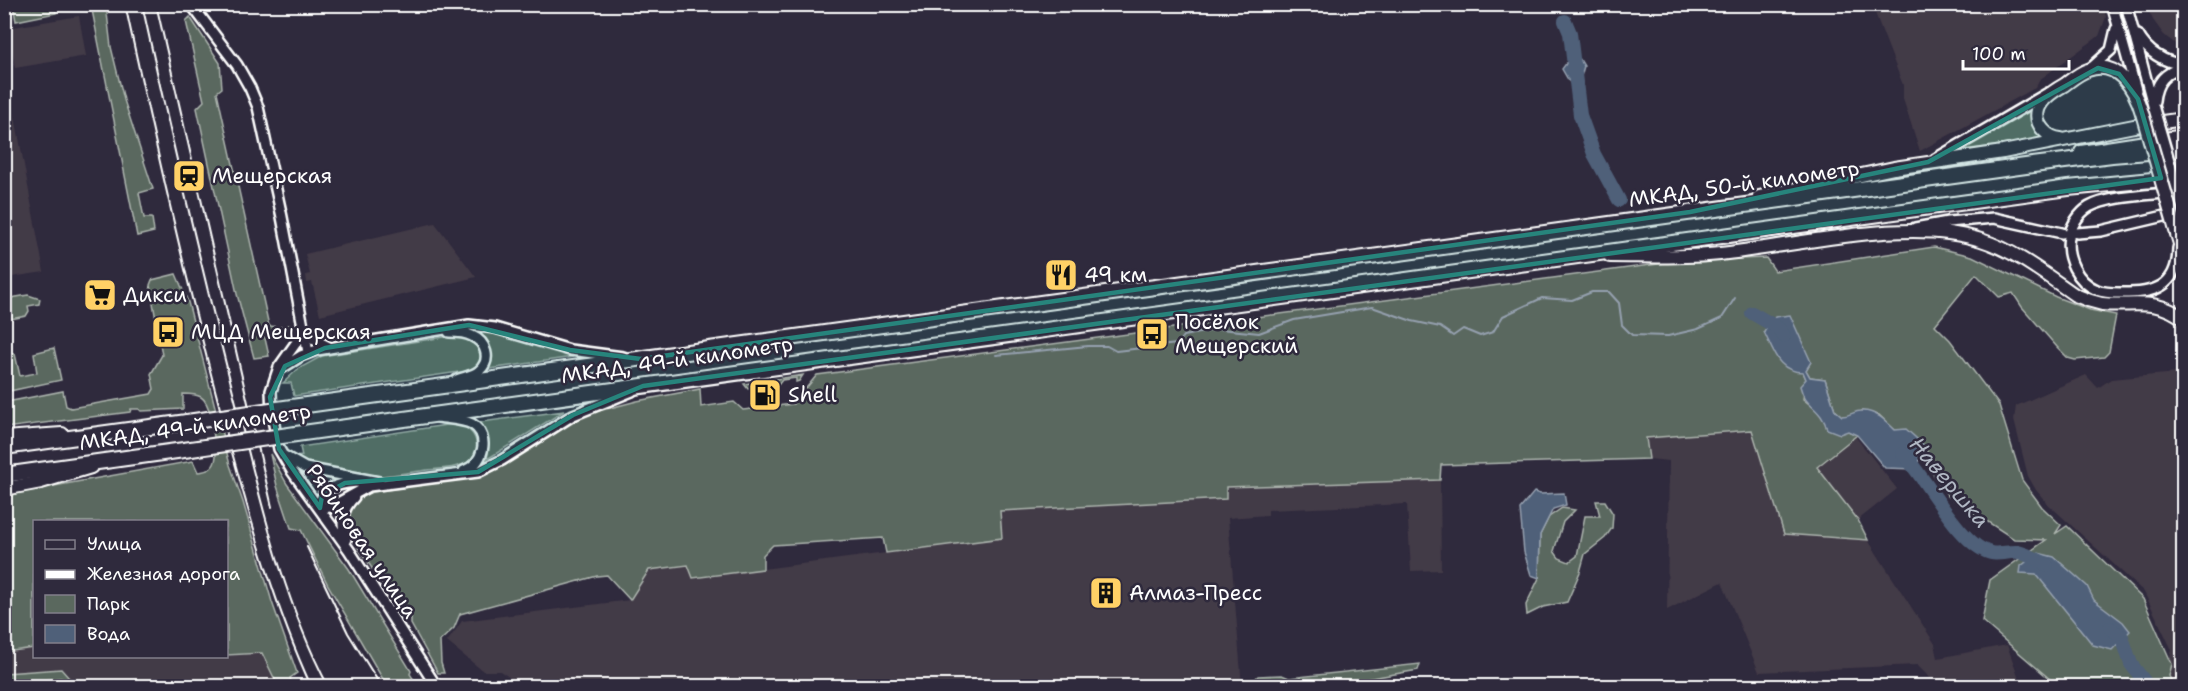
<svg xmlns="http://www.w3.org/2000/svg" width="2188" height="691" font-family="'Shantell Sans',sans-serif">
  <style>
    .built { fill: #433a47 }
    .green { fill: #5a685e; stroke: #acb4ae; stroke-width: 1.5 }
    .water { fill: #4f6079; stroke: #95a0af; stroke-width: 1.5 }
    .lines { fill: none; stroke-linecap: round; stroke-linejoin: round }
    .stream { stroke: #95a0af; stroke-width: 2 }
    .river { stroke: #4f6079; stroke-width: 14 }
    .minor-casing { stroke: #fff; stroke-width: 14 }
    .major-casing { stroke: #fff; stroke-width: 16 }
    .highway-casing { stroke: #fff; stroke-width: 18 }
    .minor { stroke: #2f2a3d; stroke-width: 9 }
    .major { stroke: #2f2a3d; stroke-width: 12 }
    .highway { stroke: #2f2a3d; stroke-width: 14 }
    .rail { stroke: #fff; stroke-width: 2 }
    .minor-bridge-casing { stroke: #fff; stroke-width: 14; stroke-linecap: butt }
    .major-bridge-casing { stroke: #fff; stroke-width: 16; stroke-linecap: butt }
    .highway-bridge-casing { stroke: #fff; stroke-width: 18; stroke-linecap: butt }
    .minor-bridge { stroke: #2f2a3d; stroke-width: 9 }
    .major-bridge { stroke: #2f2a3d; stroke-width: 12 }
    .highway-bridge { stroke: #2f2a3d; stroke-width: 14 }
    .marked { fill: #27847c; fill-opacity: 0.2; stroke: #27847c; stroke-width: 4.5; stroke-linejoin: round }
    .labels { text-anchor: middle; stroke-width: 5; stroke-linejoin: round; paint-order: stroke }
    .poi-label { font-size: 21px; fill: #fff; stroke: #2f2a3d; text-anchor: start }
    .street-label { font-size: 21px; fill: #fff; stroke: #2f2a3d }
    .water-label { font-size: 22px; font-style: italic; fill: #b0b7c3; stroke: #2f2a3d }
  </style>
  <rect width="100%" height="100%" fill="#2f2a3d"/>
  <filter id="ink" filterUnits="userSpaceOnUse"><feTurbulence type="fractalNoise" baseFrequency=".0167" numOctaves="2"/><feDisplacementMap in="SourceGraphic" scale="12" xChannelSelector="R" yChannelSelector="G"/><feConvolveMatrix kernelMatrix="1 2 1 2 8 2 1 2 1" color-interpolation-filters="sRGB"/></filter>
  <g filter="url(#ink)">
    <path class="built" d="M1872,5H2103L2106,17L2099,36L2039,80L2035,88L1920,151L1903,99V85Z
      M2146,5H2183V50L2164,35L2153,20Z
      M79,16L86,56L15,68L8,28Z
      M5,63L44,272L5,278H4Z
      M435,223L476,277L320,315L312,282L307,283L306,275L310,274L305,254Z
      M2177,373L2184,389L2183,686H2170L2164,677L2172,650L2144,592L2047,503L2036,490L2028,476L2014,420L2016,406L2086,375L2098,388L2111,379Z
      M1753,430L1784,534L1868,540L1935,644L1938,658L2007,645L2020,681L2049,679L2058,686H1938L1917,665L1759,672L1722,582L1667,610L1669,461L1649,459L1645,438Z
      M1855,436L1897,489L1858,520L1817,467Z
      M1440,480L1441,570L1411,571L1407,504L1268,510V515L1228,518L1242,686H522L500,671H483L447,642L462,621L630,600L649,570L688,565L693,578L1002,538L999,511L1226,499V487Z
      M34,648V656H226L262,653L278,686H5L4,652Z"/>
    <path class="green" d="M13,5H55L56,13L16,21Z
      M91,5H106L111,47L124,100L153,189L139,193L144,218H152L154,232L137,236Z
      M190,17L220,63L222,88L217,92L269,326L279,327L289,325L293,328L288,335L264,334L269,356L254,358L237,294L197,108L204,101L186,21Z
      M2034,109L2033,123L2036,133L2044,139L1963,150Z
      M1934,247L1972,256L2056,297L2090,310L2116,315L2109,352L2104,357L2075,360L2068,358L2057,347L2022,307L2013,293L1999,297L1976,274L1935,325L1950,340L1999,405L2022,480L2042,507L2061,525L2055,534L2067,526L2143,599L2172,664L2169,676L2174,686H2058L1982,621L1990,580L2046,540L2014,539L1948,496L1932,472L1926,447L1895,430L1879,415L1862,411L1850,416H1842L1835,410L1825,379L1810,377L1806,370L1811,361L1803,372L1806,379L1803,399L1824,416L1827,429L1848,431L1857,435L1817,467L1858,520L1868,540L1784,534L1752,430L1646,438L1649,459L1441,465L1440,480L1226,487V499L1000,511L1002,538L886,553L883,538L773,545L763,555V569L693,578L688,565L649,570L630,600L607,575L597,576L460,614L454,628L440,641L441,663L444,673H438L411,624V617L403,605L398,607L347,531C345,515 352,500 367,493L479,476L498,467L559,427L583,415L637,401L700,389L701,407L734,402L743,410L793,404L817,375L1681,261L1766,258L1775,271Z
      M176,274L188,302L230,465L243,502L272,602L297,673L290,678L293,686H278L262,653L227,655L226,522H34V648L5,652L4,495L193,461L198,472C209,471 215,468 216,456C214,443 213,404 201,397C196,394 189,394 183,394V409L141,411L139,409H131L130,412L5,428V403L7,402L63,391L66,406L71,408L151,394L154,389L151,374L162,355L150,285L152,280Z
      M28,295L40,299L39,304L28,306L29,311L26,316L5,320V299Z
      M475,330L502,335L573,357L488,369C490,351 488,342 475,330Z
      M451,336C465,336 478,341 482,355L480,365L466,371L294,396L291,383H283L298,369L322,356Z
      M54,348L61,380L5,392V353L15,354L20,376L37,373L34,353Z
      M803,375L799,381L796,382V378L782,380L778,385L748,389L744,384Z
      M564,411L492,456L487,459C490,447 487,433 481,422Z
      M453,424C477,425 486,454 464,464C453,469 439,469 427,470C411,472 393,476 377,476C353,476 328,468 304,464L295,457L302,456L300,447Z
      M270,454L287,484L349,569L411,671L410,674L418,686H388L381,676L328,585L301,530L291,528L277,486Z
      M1596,501H1605L1613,514L1612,528L1605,538L1585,554L1580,572L1567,602L1543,607L1527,615L1526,605L1539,578L1540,535L1549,517L1562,508L1575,510L1563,522L1554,551L1559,558L1569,562L1577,556L1585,516H1600Z
      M1420,664L1418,670L1366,679L1361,686H1256V678L1258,676L1282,675L1289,678Z
      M61,669L76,686H68L61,678L5,684V673Z"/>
    <path class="water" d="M1579,58L1584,66L1578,87L1570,83L1562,69L1568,61Z
      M1790,315L1811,362L1806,370L1810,377L1825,379L1835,410L1842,416C1850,416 1854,411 1861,411C1875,410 1886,421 1895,430L1906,429L1926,447L1914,469L1885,468L1857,435L1848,431L1840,434L1827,429C1821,407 1805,408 1800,386L1806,379L1803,372C1778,372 1774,352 1764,332L1775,317Z
      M1534,492L1540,494L1564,493L1566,505L1553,509L1540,535L1539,578L1531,575L1524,552L1520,509Z
      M2038,553L2054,557L2087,586L2094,600L2123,622L2130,631L2112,650L2093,645L2036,574L2020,573L2021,566Z"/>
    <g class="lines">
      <path class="stream" d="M996,355L1088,346H1107L1116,351L1177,344L1183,336L1220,329L1259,333L1294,320L1372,307L1412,321L1440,327L1453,336L1463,329L1480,336L1493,332L1503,316L1542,298L1572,300L1592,292H1609L1619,303L1622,325L1632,335L1668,336L1698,329L1722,318L1735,298"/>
      <path class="river" d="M1565,21L1570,33L1580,115L1594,154L1619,200
        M1752,313L1778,328L1784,336
        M1903,454C1927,479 1959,545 1991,553C1999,555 2009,551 2018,552C2027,554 2036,559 2044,563L2047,566
        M2110,628L2122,637L2131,664L2148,686"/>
      <defs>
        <path id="minor" d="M191,4L237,65L250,88L258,107L282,217L308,352
          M2112,4L2136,90
          M2126,4L2154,109
          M2138,35C2148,53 2163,62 2184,65
          M2091,68L2111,50L2116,29
          M2154,101C2156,82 2165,72 2183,67
          M1935,159L2048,93
          M1915,228L1948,222L1994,218L2062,233
          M2077,233L2101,231L2177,213
          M2178,248C2178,282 2160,293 2128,293C2118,293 2107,294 2097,290C2077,282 2065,257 2069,237C2071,226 2079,213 2089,207C2110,195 2158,195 2184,191
          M304,326L296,343L279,367L271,391L272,415L279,449L292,471L349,550L436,686
          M305,328L315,340L329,347
          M449,332C457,332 465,332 472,336C486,342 492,360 479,371C474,376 464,377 457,380
          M282,368L301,356L317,350L469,325L495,328L570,350L623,357
          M438,417C449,419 463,419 472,424C492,437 482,465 464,471
          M284,456L305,468L379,482
          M320,508L331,507L369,486L478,472L502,460L573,415L632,391
          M320,508C319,485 346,482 363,482
          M346,539C341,522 341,510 354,497"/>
        <path id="major" d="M2061,139C2048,138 2034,125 2038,110C2041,99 2055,90 2064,85C2071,80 2079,73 2088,70C2117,59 2135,89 2142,113
          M2081,152L2184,136
          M1759,197L1894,168L2003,152L2134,126L2184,119
          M2177,234L2184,257
          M1610,256C1646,256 1684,258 1720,254C1796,246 1909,216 1981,240C2016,251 2046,275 2075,295C2084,299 2093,302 2102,304C2134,307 2155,297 2184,319
          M4,438L62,434
          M4,489L41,482L91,467"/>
        <path id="highway" d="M292,407L2033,165L2112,155L2184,149
          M296,434L2068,188L2184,177
          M4,447L187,422
          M4,475L191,449"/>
      </defs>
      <use href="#minor" class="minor-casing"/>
      <use href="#major" class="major-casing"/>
      <use href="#highway" class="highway-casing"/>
      <use href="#minor" class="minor"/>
      <use href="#major" class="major"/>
      <use href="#highway" class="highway"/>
      <path class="rail" d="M125,4C155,143 186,282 223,420C248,510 272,601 311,686
        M142,4C172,141 203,276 238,411C262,505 283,600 328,686
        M156,4L272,507
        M307,547L348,633L381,686"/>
      <defs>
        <path id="minor-bridge" d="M2154,109L2184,212"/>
        <path id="major-bridge" d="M2142,113L2177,234"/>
        <path id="highway-bridge" d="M187,422L292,407
          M191,449L296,434"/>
      </defs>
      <use href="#minor-bridge" class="minor-bridge-casing"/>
      <use href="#major-bridge" class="major-bridge-casing"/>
      <use href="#highway-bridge" class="highway-bridge-casing"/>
      <use href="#minor-bridge" class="minor-bridge"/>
      <use href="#major-bridge" class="major-bridge"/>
      <use href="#highway-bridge" class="highway-bridge"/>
    </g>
  </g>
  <path class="marked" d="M2098,68L2119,74L2138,99L2161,178L643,386L573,415L478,472L345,483L322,496L320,508L279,449L270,397L285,366L325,348L469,325L570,350L641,359L1690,212L1928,162Z"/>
  <defs>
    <symbol id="station-square" viewBox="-11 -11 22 22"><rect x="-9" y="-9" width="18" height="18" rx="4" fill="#ffd166" stroke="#2f2a3d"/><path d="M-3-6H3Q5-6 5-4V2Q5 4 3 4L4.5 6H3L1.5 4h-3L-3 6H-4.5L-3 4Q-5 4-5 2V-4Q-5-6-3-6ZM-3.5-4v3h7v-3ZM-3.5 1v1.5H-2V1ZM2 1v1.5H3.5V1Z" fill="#111"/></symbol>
    <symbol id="restaurant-square" viewBox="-11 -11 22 22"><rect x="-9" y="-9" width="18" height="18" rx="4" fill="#ffd166" stroke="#2f2a3d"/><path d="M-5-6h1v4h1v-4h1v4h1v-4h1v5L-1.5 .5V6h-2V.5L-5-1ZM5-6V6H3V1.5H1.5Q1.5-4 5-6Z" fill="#111"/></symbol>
    <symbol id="supermarket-square" viewBox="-11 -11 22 22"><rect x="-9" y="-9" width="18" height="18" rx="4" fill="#ffd166" stroke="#2f2a3d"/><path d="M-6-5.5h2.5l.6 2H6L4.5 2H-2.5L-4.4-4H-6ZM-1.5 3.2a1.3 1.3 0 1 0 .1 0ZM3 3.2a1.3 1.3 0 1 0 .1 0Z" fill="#111"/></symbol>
    <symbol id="bus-square" viewBox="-11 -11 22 22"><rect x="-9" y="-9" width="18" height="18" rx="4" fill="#ffd166" stroke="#2f2a3d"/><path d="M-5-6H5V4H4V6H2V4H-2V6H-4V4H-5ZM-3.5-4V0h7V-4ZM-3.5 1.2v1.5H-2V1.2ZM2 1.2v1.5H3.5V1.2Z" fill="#111"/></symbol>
    <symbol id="fuel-square" viewBox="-11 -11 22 22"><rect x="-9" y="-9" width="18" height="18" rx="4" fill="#ffd166" stroke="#2f2a3d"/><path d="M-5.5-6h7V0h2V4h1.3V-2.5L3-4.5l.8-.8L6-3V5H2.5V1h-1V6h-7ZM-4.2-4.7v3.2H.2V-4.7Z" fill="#111"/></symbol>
    <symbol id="building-square" viewBox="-11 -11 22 22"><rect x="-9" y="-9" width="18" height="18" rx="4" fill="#ffd166" stroke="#2f2a3d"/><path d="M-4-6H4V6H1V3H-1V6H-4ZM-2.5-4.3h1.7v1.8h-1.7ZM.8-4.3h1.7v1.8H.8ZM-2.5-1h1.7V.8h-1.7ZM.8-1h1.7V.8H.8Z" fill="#111"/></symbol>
  </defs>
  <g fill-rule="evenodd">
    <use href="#station-square" x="170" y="157" width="38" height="38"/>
    <use href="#restaurant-square" x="1042" y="256" width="38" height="38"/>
    <use href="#supermarket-square" x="81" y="276" width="38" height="38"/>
    <use href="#bus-square" x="149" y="313" width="38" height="38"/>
    <use href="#bus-square" x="1133" y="315" width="38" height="38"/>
    <use href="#fuel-square" x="746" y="376" width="38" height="38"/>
    <use href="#building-square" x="1087" y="574" width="38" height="38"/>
  </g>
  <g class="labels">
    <g class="poi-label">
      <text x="212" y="183">Мещерская</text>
      <text x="1084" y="282">49 км</text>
      <text x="123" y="302">Дикси</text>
      <text x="1175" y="329">Посёлок<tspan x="1175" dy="24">Мещерский</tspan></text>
      <text x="191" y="339">МЦД Мещерская</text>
      <text x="788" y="402">Shell</text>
      <text x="1129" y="600">Алмаз-Пресс</text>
    </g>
    <g class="street-label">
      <text transform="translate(1744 184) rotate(-8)" y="7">МКАД, 50-й километр</text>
      <text transform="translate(677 360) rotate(-8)" y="7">МКАД, 49-й километр</text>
      <text transform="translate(195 427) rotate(-8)" y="7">МКАД, 49-й километр</text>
      <text transform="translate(362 541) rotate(56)" y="7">Рябиновая улица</text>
    </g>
    <g class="water-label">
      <text transform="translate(1950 482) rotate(50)" y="8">Навершка</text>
    </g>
  </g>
  <rect width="2188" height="691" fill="none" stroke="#2f2a3d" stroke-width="24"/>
  <rect x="12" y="12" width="2164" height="667" fill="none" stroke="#fff" stroke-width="2" filter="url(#ink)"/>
  <rect x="33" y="520" width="195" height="138" fill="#2f2a3d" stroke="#827f8b" stroke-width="1.5"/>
  <rect x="45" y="540" width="30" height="9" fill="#2f2a3d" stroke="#827f8b" stroke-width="1.5"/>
  <text x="87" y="550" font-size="18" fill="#ffffff">Улица</text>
  <rect x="45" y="570" width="30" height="9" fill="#ffffff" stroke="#827f8b" stroke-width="1.5"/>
  <text x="87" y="580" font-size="18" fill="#ffffff">Железная дорога</text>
  <rect x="45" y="595" width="30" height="18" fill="#5a685e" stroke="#827f8b" stroke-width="1.5"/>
  <text x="87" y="610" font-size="18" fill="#ffffff">Парк</text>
  <rect x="45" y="625" width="30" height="18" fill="#4f6079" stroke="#827f8b" stroke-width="1.5"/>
  <text x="87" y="640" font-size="18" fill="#ffffff">Вода</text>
  <path d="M1963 60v9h106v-9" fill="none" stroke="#ffffff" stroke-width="3"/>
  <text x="1972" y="60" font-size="18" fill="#ffffff" stroke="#2f2a3d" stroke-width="4.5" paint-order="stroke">100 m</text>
</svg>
